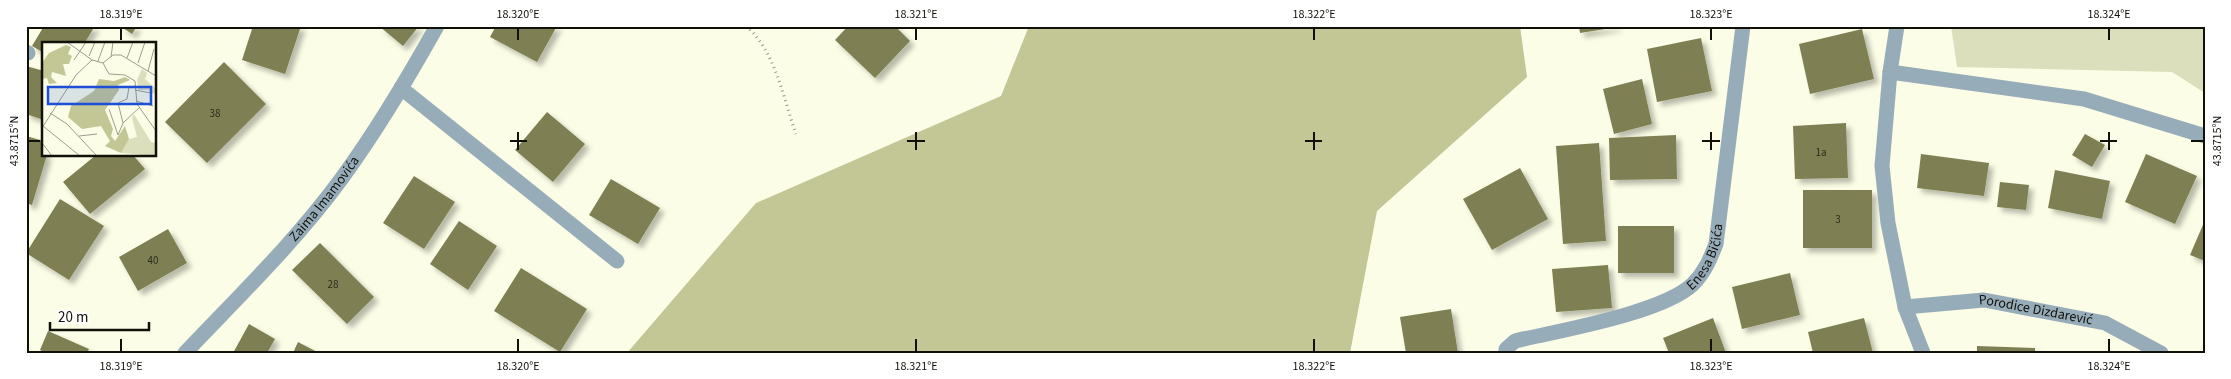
<svg xmlns="http://www.w3.org/2000/svg" width="2231" height="379" font-family="'Source Sans 3',sans-serif">
	<style>
		.green { fill: #dcdfbc }
		.forest { fill: #c3c695 }
		.building { fill: #7e8052; filter: url(#shadow) }
		.lines { fill: none; stroke-linecap: round; stroke-linejoin: round }
		.path { stroke: #959686; stroke-width: 3; stroke-dasharray: 1 4; stroke-linecap: butt }
		.minor { stroke: #97acb9; stroke-width: 15 }
		.tertiary { stroke: #97acb9; stroke-width: 15 }
		.ticks { fill: none; stroke: #11110a; stroke-width: 2 }
		.labels { text-anchor: middle; dominant-baseline: central; stroke-width: 4; stroke-linejoin: round; paint-order: stroke }
		.number-label { font-size: 11px; fill: #2c2d1c }
		.street-label { font-size: 14px; fill: #11110a; stroke: #fff }
		.inset-road { fill: none; stroke: #9d9f8e; stroke-width: 1 }
		.view { fill: #1d4ed8; fill-opacity: 0.15; stroke: #1d4ed8; stroke-width: 2.5 }
		.inset-edge { fill: none; stroke: #11110a; stroke-width: 2.5 }
		.neatline { fill: none; stroke: #11110a; stroke-width: 2 }
		.ticks-label { font-size: 12px; text-anchor: middle; fill: #11110a }
	</style>
	<defs>
		<filter id="shadow"><feDropShadow dx="4.5" dy="4.5" stdDeviation="2.5" flood-color="#0004"/></filter>
	</defs>
	<rect width="100%" height="100%" fill="#fbfde6"/>
	<path class="green" d="M1951,26H2205V93L2172,72L1957,67Z"/>
	<path class="forest" d="M1029,26H1520L1527,77L1377,211L1350,353H627L756,203L1001,96Z"/>
	<g class="building">
		<path d="M44,26H95L84,44H44V53L32,46Z"/>
		<path d="M120,26H137L132,34Z"/>
		<path d="M253,26H301L285,74L242,60Z"/>
		<path d="M379,26H419L403,46Z"/>
		<path d="M496,26H557L537,62L490,37Z"/>
		<path d="M848,26H895L910,41L875,78L835,40Z"/>
		<path d="M1579,26H1618V27L1580,33Z"/>
		<path d="M1862,29L1874,79L1810,94L1799,44Z"/>
		<path d="M1701,38L1712,91L1657,102L1647,49Z"/>
		<path d="M224,62L266,104L207,163L165,122Z"/>
		<path d="M26,66L44,71V120L26,114Z"/>
		<path d="M1642,79L1652,124L1614,134L1603,89Z"/>
		<path d="M547,112L585,144L553,182L515,150Z"/>
		<path d="M1846,123L1848,178L1795,179L1793,126Z"/>
		<path d="M2085,134L2105,145L2092,167L2072,155Z"/>
		<path d="M1676,135L1677,179L1610,180L1609,138Z"/>
		<path d="M26,136L44,141V155H47L32,205L26,203Z"/>
		<path d="M1599,143L1606,241L1563,244L1556,146Z"/>
		<path d="M1921,154L1989,163L1984,196L1917,188Z"/>
		<path d="M2146,154L2197,176L2175,224L2125,202Z"/>
		<path d="M96,155H133L145,169L90,214L63,182Z"/>
		<path d="M1520,168L1548,219L1492,250L1463,199Z"/>
		<path d="M2055,170L2110,181L2102,219L2048,208Z"/>
		<path d="M414,176L455,202L424,249L383,223Z"/>
		<path d="M611,179L660,208L638,244L589,215Z"/>
		<path d="M2000,182L2029,185L2026,210L1997,207Z"/>
		<rect x="1803" y="190" width="69" height="58"/>
		<path d="M60,199L104,226L69,280L26,253Z"/>
		<path d="M2205,220V261L2190,255Z"/>
		<path d="M459,221L497,246L468,290L430,264Z"/>
		<rect x="1618" y="226" width="56" height="47"/>
		<path d="M168,229L187,263L138,291L119,257Z"/>
		<path d="M320,243L374,297L347,324L292,270Z"/>
		<path d="M1608,265L1612,308L1556,312L1552,269Z"/>
		<path d="M521,268L587,309L560,352L494,311Z"/>
		<path d="M1790,273L1800,315L1742,329L1732,287Z"/>
		<path d="M1451,309L1458,353H1406L1400,317Z"/>
		<path d="M1713,318L1726,353H1669L1663,338Z"/>
		<path d="M1864,318L1873,353H1813L1808,332Z"/>
		<path d="M249,324L275,339L267,353H233Z"/>
		<path d="M48,331L89,349L87,353H46L40,350Z"/>
		<path d="M298,342L319,353H293Z"/>
		<path d="M1977,346L2035,348V353H1977Z"/>
	</g>
	<g class="lines">
		<path class="path" d="M746,26C776,52 783,98 796,134"/>
		<g class="minor">
			<path d="M1897,26L1890,72L1882,166L1888,223L1905,307L1923,353"/>
			<path d="M26,52L28,53"/>
			<path d="M1890,72L2084,99L2205,136"/>
			<path d="M401,88L617,261"/>
			<path id="s1" d="M1905,307L1984,300L2105,323L2161,353"/>
			<path id="s2" d="M1506,353V349L1515,341C1558,331 1663,313 1693,284C1705,272 1710,259 1716,244L1743,26"/>
		</g>
		<path class="tertiary" id="s3" d="M185,353C239,296 296,241 342,178C377,130 408,78 437,26"/>
	</g>
	<path class="ticks" d="M121,28V40M518,28V40M916,28V40M1314,28V40M1711,28V40M2109,28V40M518,132V150M916,132V150M1314,132V150M1711,132V150M2109,132V150M28,141H40M510,141H527M907,141H925M1305,141H1322M1702,141H1720M2100,141H2117M2191,141H2204M121,339V352M518,339V352M916,339V352M1314,339V352M1711,339V352M2109,339V352"/>
	<g class="labels">
		<g class="number-label">
			<text x="215" y="113">38</text>
			<text x="1821" y="152">1a</text>
			<text x="1838" y="219">3</text>
			<text x="153" y="260">40</text>
			<text x="333" y="284">28</text>
		</g>
		<g class="street-label">
			<text stroke="none"><textPath href="#s3" startOffset="208">Zaima Imamovića</textPath></text>
			<text stroke="none"><textPath href="#s2" startOffset="235">Enesa Bičića</textPath></text>
			<text stroke="none"><textPath href="#s1" startOffset="132">Porodice Dizdarević</textPath></text>
		</g>
	</g>
	<g transform="translate(42 42)">
		<rect width="114" height="114" fill="#fbfde6"/>
		<path d="M100,27L105,31L103,37L114,47V53L106,48H96L95,38ZM92,72L109,100L114,101V114L79,111L87,97L95,95L90,76Z" fill="#dcdfbc"/>
		<path d="M24,3L29,5L26,12L30,14L27,22H21L24,34L10,30L9,35L15,41L7,42L5,36L0,37V21L7,11ZM83,35L88,38L76,43L77,48L63,68L71,87L69,94L73,99L83,84L87,97L79,111L63,104L68,99L59,84L40,87L26,75L29,64L52,49L57,37L72,39Z" fill="#c3c695"/>
		<path class="inset-road" d="M25,0L50,18L61,21M47,14L53,0M69,15L71,0M85,16L91,0M32,18L44,0M56,19L63,0M61,21L67,32L83,33L93,39L95,62L114,89M61,21L71,13H79L114,34M96,21L103,0M106,29L112,7M93,48L109,51M94,59L111,64M67,67L76,93L81,81L76,61L85,57L87,45L94,44M8,71L25,82L55,114M81,81L98,65M1,84L38,114M0,86L34,33L50,18M37,94L55,92M0,101L10,114"/>
		<path class="view" d="M6,45H109V62H6Z"/>
		<rect width="114" height="114" class="inset-edge"/>
	</g>
	<rect width="2231" height="379" fill="none" stroke="#ffffff" stroke-width="55"/>
	<path d="M50 322v8h99v-8" fill="none" stroke="#11110a" stroke-width="2.5"/>
	<text x="58" y="322" font-size="15" fill="#11110a" stroke="#ffffff" stroke-width="4" paint-order="stroke">20 m</text>
	<rect x="28" y="28" width="2176" height="324" class="neatline"/>
	<g class="ticks-label">
		<text x="121" y="18">18.319°E</text>
		<text x="518" y="18">18.320°E</text>
		<text x="916" y="18">18.321°E</text>
		<text x="1314" y="18">18.322°E</text>
		<text x="1711" y="18">18.323°E</text>
		<text x="2109" y="18">18.324°E</text>
		<text transform="translate(14 141) rotate(-90)" y="4">43.8715°N</text>
		<text transform="translate(2217 141) rotate(-90)" y="4">43.8715°N</text>
		<text x="121" y="370">18.319°E</text>
		<text x="518" y="370">18.320°E</text>
		<text x="916" y="370">18.321°E</text>
		<text x="1314" y="370">18.322°E</text>
		<text x="1711" y="370">18.323°E</text>
		<text x="2109" y="370">18.324°E</text>
	</g>
</svg>
